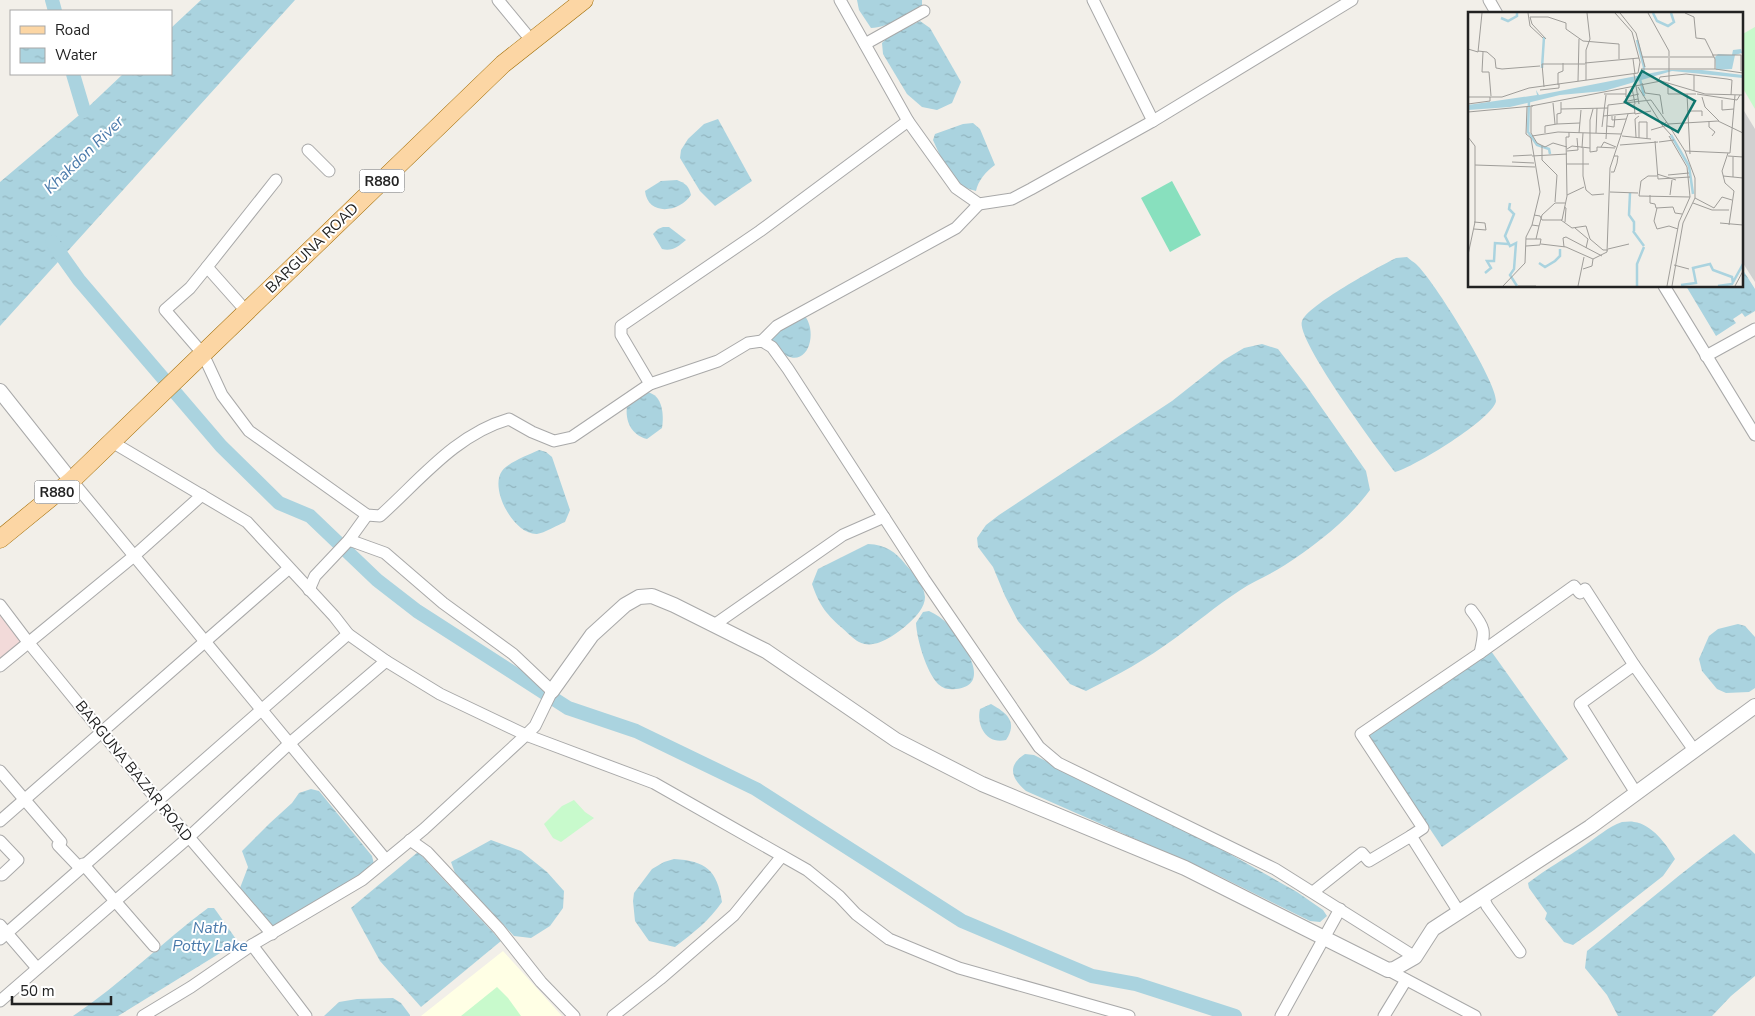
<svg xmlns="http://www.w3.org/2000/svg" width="1755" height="1016" font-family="'Nunito Sans',sans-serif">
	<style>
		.commercial { fill: #f2dad9 }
		.education { fill: #ffffe5 }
		.religious { fill: #d0d0d0 }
		.park { fill: #c8facc }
		.pitch { fill: #88e0be }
		.water { fill: url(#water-ripples) }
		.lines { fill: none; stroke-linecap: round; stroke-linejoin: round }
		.canal { stroke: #aad3df; stroke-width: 14 }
		.minor-casing { stroke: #a9a9a9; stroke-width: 13 }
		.tertiary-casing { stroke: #a9a9a9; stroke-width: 16 }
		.primary-casing { stroke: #a06b00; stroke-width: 19 }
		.minor { stroke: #fff; stroke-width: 11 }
		.tertiary { stroke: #fff; stroke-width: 14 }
		.primary { stroke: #fcd6a4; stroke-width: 18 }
		.labels { text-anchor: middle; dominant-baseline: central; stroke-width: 4; stroke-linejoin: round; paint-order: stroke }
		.shield { fill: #fff; stroke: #646464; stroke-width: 1 }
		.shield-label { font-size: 14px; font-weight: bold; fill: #222 }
		.street-label { font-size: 15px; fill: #222; stroke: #fff }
		.water-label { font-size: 16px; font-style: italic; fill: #4a7aab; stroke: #fff }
		.inset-river { fill: none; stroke: #aad3df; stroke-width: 2.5 }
		.inset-road { fill: none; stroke: #9f9d99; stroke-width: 1 }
		.view { fill: #0f766e; fill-opacity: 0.15; stroke: #0f766e; stroke-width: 2.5 }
		.inset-edge { fill: none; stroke: #222; stroke-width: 2.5 }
	</style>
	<defs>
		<pattern id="water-ripples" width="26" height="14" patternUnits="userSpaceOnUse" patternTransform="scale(1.25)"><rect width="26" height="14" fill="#aad3df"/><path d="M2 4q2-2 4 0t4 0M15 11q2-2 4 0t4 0" fill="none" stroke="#92b5bf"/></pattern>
	</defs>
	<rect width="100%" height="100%" fill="#f2efe9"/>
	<path class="commercial" d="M0,607L26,642L0,665Z"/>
	<path class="education" d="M503,951L562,1016H421Z"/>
	<path class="religious" d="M1741,106L1755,129V282L1741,260Z"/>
	<g class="park">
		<path d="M1755,27V109L1741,85V35Z"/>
		<path d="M574,800L585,812L594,818L561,842L553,838L544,824L562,806Z"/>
		<path d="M497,987L508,998L521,1016H461Z"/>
	</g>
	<path class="pitch" d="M1172,181L1201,235L1170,252L1141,198Z"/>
	<g class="water">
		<path d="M201,0H295L0,326V182L84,111L123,74H171V28Z"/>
		<path d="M857,0H922V5C909,16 888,27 871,28L859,10Z"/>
		<path d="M920,21L930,28L961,82L952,103L937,110L922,107L907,94L883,54L882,43L889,36Z"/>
		<path d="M718,119L752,181L715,206L700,191L680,158L681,150L688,139L704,124Z"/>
		<path d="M973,123L980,129L995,165C986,171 978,181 976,191C969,189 962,187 957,183C947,173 939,153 933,140L935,134L963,124Z"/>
		<path d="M677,180C685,183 689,186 691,195C680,212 648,217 645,191L661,181Z"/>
		<path d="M663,227H669L686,240C679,246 672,252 662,249L653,234L658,229Z"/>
		<path d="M1407,257C1410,260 1414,262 1416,264C1433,279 1497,382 1496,401C1494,418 1413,468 1395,472C1380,453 1295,339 1302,321C1308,305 1378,267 1396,258Z"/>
		<path d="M1741,267L1755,289V311L1745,317L1742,313L1733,319L1736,323L1716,336L1686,286H1741Z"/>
		<path d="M804,315C818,331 809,366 787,356C782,353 777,347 772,343L771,331Z"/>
		<path d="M1262,344L1278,349L1305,384L1366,471L1370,490C1347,521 1317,544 1285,565C1270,575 1253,581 1239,591C1216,606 1196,623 1174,639C1147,659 1116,676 1086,691L1070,684L1018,621L1005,596L993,567L978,547L977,538L986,525L999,515L1172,401L1224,360L1244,348Z"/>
		<path d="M647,392C663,395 664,415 662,428L647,439C631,435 625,421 627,406Z"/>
		<path d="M539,450L546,452L552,457L570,510L565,522C558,525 544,533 537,534C514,535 489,489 502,471C509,462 528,455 539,450Z"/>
		<path d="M868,544C886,545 895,551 906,565C914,573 924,585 925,597C925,607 916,617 909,623C898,633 875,651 859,642C853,639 847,632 841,627C825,613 819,604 812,584L818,569Z"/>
		<path d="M929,611C944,618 953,628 962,642C972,659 986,686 956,689C949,690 944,689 938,684C926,671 917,640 916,623L923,612Z"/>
		<path d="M1738,624L1745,626L1755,637V688L1749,692L1726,693L1717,689L1702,671L1699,659L1709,636L1718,629Z"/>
		<path d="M1491,651L1568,759L1442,847L1368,736Z"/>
		<path d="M991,704C1007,713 1018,722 1006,740C987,745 976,726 980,709Z"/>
		<path d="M1025,754L1034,755L1090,783L1175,823L1297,892L1323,910L1327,916L1320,922L1310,921L1217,875L1026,791C1012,779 1006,766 1025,754Z"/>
		<path d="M311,789L319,791L372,856L374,864L366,872L277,927L271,926L266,922L240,888L248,867L242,851L270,823L292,803L299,793Z"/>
		<path d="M1622,822C1626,822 1630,821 1634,822C1652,824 1667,845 1675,859L1663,876L1594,930L1573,945L1564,942L1545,919L1547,913L1529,888L1528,883C1546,869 1566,858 1585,845C1597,837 1608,827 1622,822Z"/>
		<path d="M1734,834L1755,854V976L1731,996L1712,1016H1618L1607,995L1585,968L1587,951C1636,912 1683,870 1734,834Z"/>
		<path d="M491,840L521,851L547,872L564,891L563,908L550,926L531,938L514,936L455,873L451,862Z"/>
		<path d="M418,852L501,941L421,1007L380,961L351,908Z"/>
		<path d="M674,859C706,861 717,870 722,902C709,921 693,933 675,947L649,941L635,921L633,901L634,893L652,869L664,862Z"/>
		<path d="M208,908H214L217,912L238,942L118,1016H73C121,984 162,942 208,908Z"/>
		<path d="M393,998L401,1003L410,1015V1016H324L339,1002L357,999Z"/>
	</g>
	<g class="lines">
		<g class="canal">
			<path d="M52,0L55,11"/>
			<path d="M73,74L84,111"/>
			<path d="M52,242L79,280L221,446L279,503L310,516L377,580L417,611L568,708L636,731L756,789L962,921L1092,976L1136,984L1235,1016"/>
		</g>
		<g class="minor-casing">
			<g id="minor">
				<path d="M498,0L531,40"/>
				<path d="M840,0L908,121L956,188L979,204L1012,199L1031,189L1153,121L1352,0"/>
				<path d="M1093,0L1153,121"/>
				<path d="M1489,0L1497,14"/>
				<path d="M865,44L924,11"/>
				<path d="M308,150L329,171"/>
				<path d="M207,267L190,288L165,310L203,354L222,395L249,431L367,515L380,516C420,480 456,434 509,419L532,432L554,441L572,437L650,384L718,361L748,343L762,341L772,347L788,369L924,579L1039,747L1058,763L1275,869L1415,957"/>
				<path d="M1664,286L1755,435"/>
				<path d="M247,312L207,267L276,180"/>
				<path d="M762,341L777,326L956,228L979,204"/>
				<path d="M1706,356L1755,329"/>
				<path d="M650,384L621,335V326L760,231L908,121"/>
				<path d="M112,442L247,522L334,616L348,634L386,661L440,694L526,735L654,783L807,870L839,896L856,914L889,939L959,968L1129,1016"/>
				<path d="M68,476L386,860"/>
				<path d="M309,590L315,576L349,540L367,515"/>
				<path d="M0,605L28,642L157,800L272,934"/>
				<path d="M714,625L843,535L884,517"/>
				<path d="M1480,653L1574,586L1580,593L1585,589L1634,665"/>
				<path d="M0,666L134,556L202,495"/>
				<path d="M0,771L61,842L58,845L80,868"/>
				<path d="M1636,793L1580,704L1634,665L1694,750"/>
				<path d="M0,821L288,569"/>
				<path d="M1411,836L1423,828L1361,734L1480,653C1485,631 1486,629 1471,610"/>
				<path d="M410,840L427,852L499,929L541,982L574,1016"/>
				<path d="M0,841L18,860L2,875"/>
				<path d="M83,864L154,946"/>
				<path d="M1313,892L1362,853L1369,861L1411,836L1459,912"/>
				<path d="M1483,897L1487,906L1520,952"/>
				<path d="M0,925L37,968"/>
				<path d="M0,939L348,634"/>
				<path d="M252,945L306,1016"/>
				<path d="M1388,970L1475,1016"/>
				<path d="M0,1001L189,837L290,743L386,661"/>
				<path d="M143,1016L191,987L252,945L362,880L424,829L526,735L535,726L552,691L513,654L443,603L385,553L349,540"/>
				<path d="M613,1016L660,979L734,915L782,856"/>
				<path d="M1281,1016L1340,909"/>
				<path d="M1384,1016L1406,980"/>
			</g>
		</g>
		<g class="tertiary-casing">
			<g id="tertiary">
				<path d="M0,391L65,473"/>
				<path d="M552,691L592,635L625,605L639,597L652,596L674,605L766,651L896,740L982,784L1185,868L1388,970L1394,969L1415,957L1433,929L1590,827L1755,706"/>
			</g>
		</g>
		<g class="primary-casing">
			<path id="primary" d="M0,539L71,481L503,64L584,0"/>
		</g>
		<use href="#minor" class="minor"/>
		<use href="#tertiary" class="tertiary"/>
		<use href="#primary" class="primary"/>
	</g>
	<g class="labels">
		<g class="shield">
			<rect x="359.5" y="169.5" width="45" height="23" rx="4"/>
			<rect x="34.5" y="480.5" width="45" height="23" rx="4"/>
		</g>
		<g class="shield-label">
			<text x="382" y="181">R880</text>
			<text x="57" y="492">R880</text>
		</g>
		<g class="street-label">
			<text transform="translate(312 248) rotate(-44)">BARGUNA ROAD</text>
			<text transform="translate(134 771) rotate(51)">BARGUNA BAZAR ROAD</text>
		</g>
		<g class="water-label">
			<text transform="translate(84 155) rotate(-44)">Khakdon River</text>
			<text x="210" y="928">Nath<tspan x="210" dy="18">Potty Lake</tspan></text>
		</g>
	</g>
	<g transform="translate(1468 12)">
		<rect width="275" height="275" fill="#f2efe9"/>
		<path d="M265,38L273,37L274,41L267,43L264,57L248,58L247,45L250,42L264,43ZM199,58H234L275,63V66L204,59L136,79L92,83L42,95L0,98V93L69,83L68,78L71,83Z" fill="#aad3df"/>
		<path class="inset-river" d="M185,1L189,9L200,14L206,10L203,1M33,6L40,9L49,4V1M169,28L176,55L175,64M74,56L76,25M172,67L176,84M61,88L60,120L69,133L81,137L82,142M203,123L221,154L225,182M162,181L161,203L166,210V219M42,191L41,197L46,202L37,224L42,234L48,231L46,257L42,263L49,274M165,219L176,234M71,251L77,255L87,249L92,244V237M17,261L23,256L19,249H26L27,231L40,232M213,273L228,271L225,256L242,252L245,258L264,265L265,271M169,274V252L176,235M250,274L264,272L275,252"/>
		<path class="inset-road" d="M60,1L62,14L75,26M152,1L168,21L177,55M180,1L201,39V69M217,1L226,5L228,26L237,27L247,47V57M78,27L64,12L62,5H80L98,11V17L115,29L151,32V47M0,37L10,40L14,1M10,39L19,40L27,47L28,56L34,57L72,54M15,40L14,60H21L23,84M244,43H273V59M174,45H200M202,45H246M165,47L167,62M117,51L171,46M173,57H247L275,61M166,62L171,92M118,68V38L122,27L119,1M110,69L111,27M190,70L192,65L218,62L259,67L264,68L263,83M174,71L177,81L192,83L195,102M200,71V82H228M90,73V61L95,59V51M76,75L74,52H117M170,75L194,113M164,76L167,92M158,77V85L171,82M72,78L91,76V72M226,79V63M136,82H158M219,82L222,142M229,82L269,88L272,83M0,85H34L61,76L170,61L172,50L164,20L147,1M234,85L237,95L251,109M254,88V98L266,97M93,90V97L140,96M155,90L170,87M85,91L87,112M0,92L22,89V85M166,92L167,102L183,99M63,94L193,69L237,82L275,83M63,95V121L69,131L77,135L85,131L99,135M125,97L122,108V140L129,139V135L147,136M220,99H234V104M0,100L65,94M135,104L167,101M144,104V108L158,107M241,109V115L247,120L244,124M199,110L194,113L203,123M89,112L112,111M200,112L217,139L227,166V186L215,211L204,274M139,114L146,115L147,104M134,115L138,83M183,118L200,113M77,121V114L89,112V102L93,101V97M111,121L113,98M128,121L129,96M64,124L90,120L153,122M154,124L183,127M0,125L7,134V153L67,155M168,125L167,107L171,104M171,126V110H179V126M138,127L140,93L183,88L200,112L250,109L275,121M187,129L190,167L222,165M191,130L206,128M152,133L190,130M74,134V148L89,163L87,190M133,135L136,130L148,135M114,136L115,121M115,136V164L118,178L124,183L136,182M99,137L104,134L122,136M99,139L110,138L109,126M217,139L262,141L267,83M260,141L254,159L257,171L266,179L261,213M45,144L64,143M64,144L99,142M260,144L275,145M44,150L66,151M99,152H121M143,160H146L149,151L150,144H146M189,162L208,168M200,163L221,161M189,164H180L173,169L171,184L222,185M255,164L275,166M265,165V145M142,180L170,181M99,183L116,175M182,183V191L187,192L188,196L205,195L207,201L214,202M202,183L204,168M227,186L246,196L254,185L264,188M225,191L244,198H261M96,195L98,196L97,210M189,196L186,209L189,217L201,214L210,217M66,203L72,204L74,208H94L99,184L98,125H101V120M93,208L104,216L118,214L122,227L135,238H140M252,211L275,213M64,213L71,214L68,227M71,214L74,203L87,191H97M107,216L120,227L118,236M6,217L18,218L17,211L6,210M58,227H73L72,233L58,234M73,232L98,235L125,247L139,240L142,156L160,102M96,235L95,226L98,225L134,244M140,237L161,232M0,243L7,210V153M206,253L221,257M115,257L124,254L125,247M35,274L57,251L58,225L64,213L72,180L63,126L58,122L59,95M50,274H68M110,274L116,245M199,274L211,210L222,185L219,155L201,124M267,274L275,259"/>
		<path class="view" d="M174,59L227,89L210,120L157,90Z"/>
		<rect width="275" height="275" class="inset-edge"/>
	</g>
	<rect x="10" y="10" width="162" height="65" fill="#ffffff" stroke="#a7a7a7"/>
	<rect x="20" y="26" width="25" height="8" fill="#fcd6a4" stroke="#a7a7a7"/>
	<text x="55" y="35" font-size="15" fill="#222222">Road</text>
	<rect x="20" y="48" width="25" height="15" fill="url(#water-ripples)" stroke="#a7a7a7"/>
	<text x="55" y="60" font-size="15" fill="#222222">Water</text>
	<path d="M12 996v8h99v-8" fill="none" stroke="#222222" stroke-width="2.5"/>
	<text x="20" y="996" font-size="15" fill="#222222" stroke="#ffffff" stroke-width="4" paint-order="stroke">50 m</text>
</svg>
